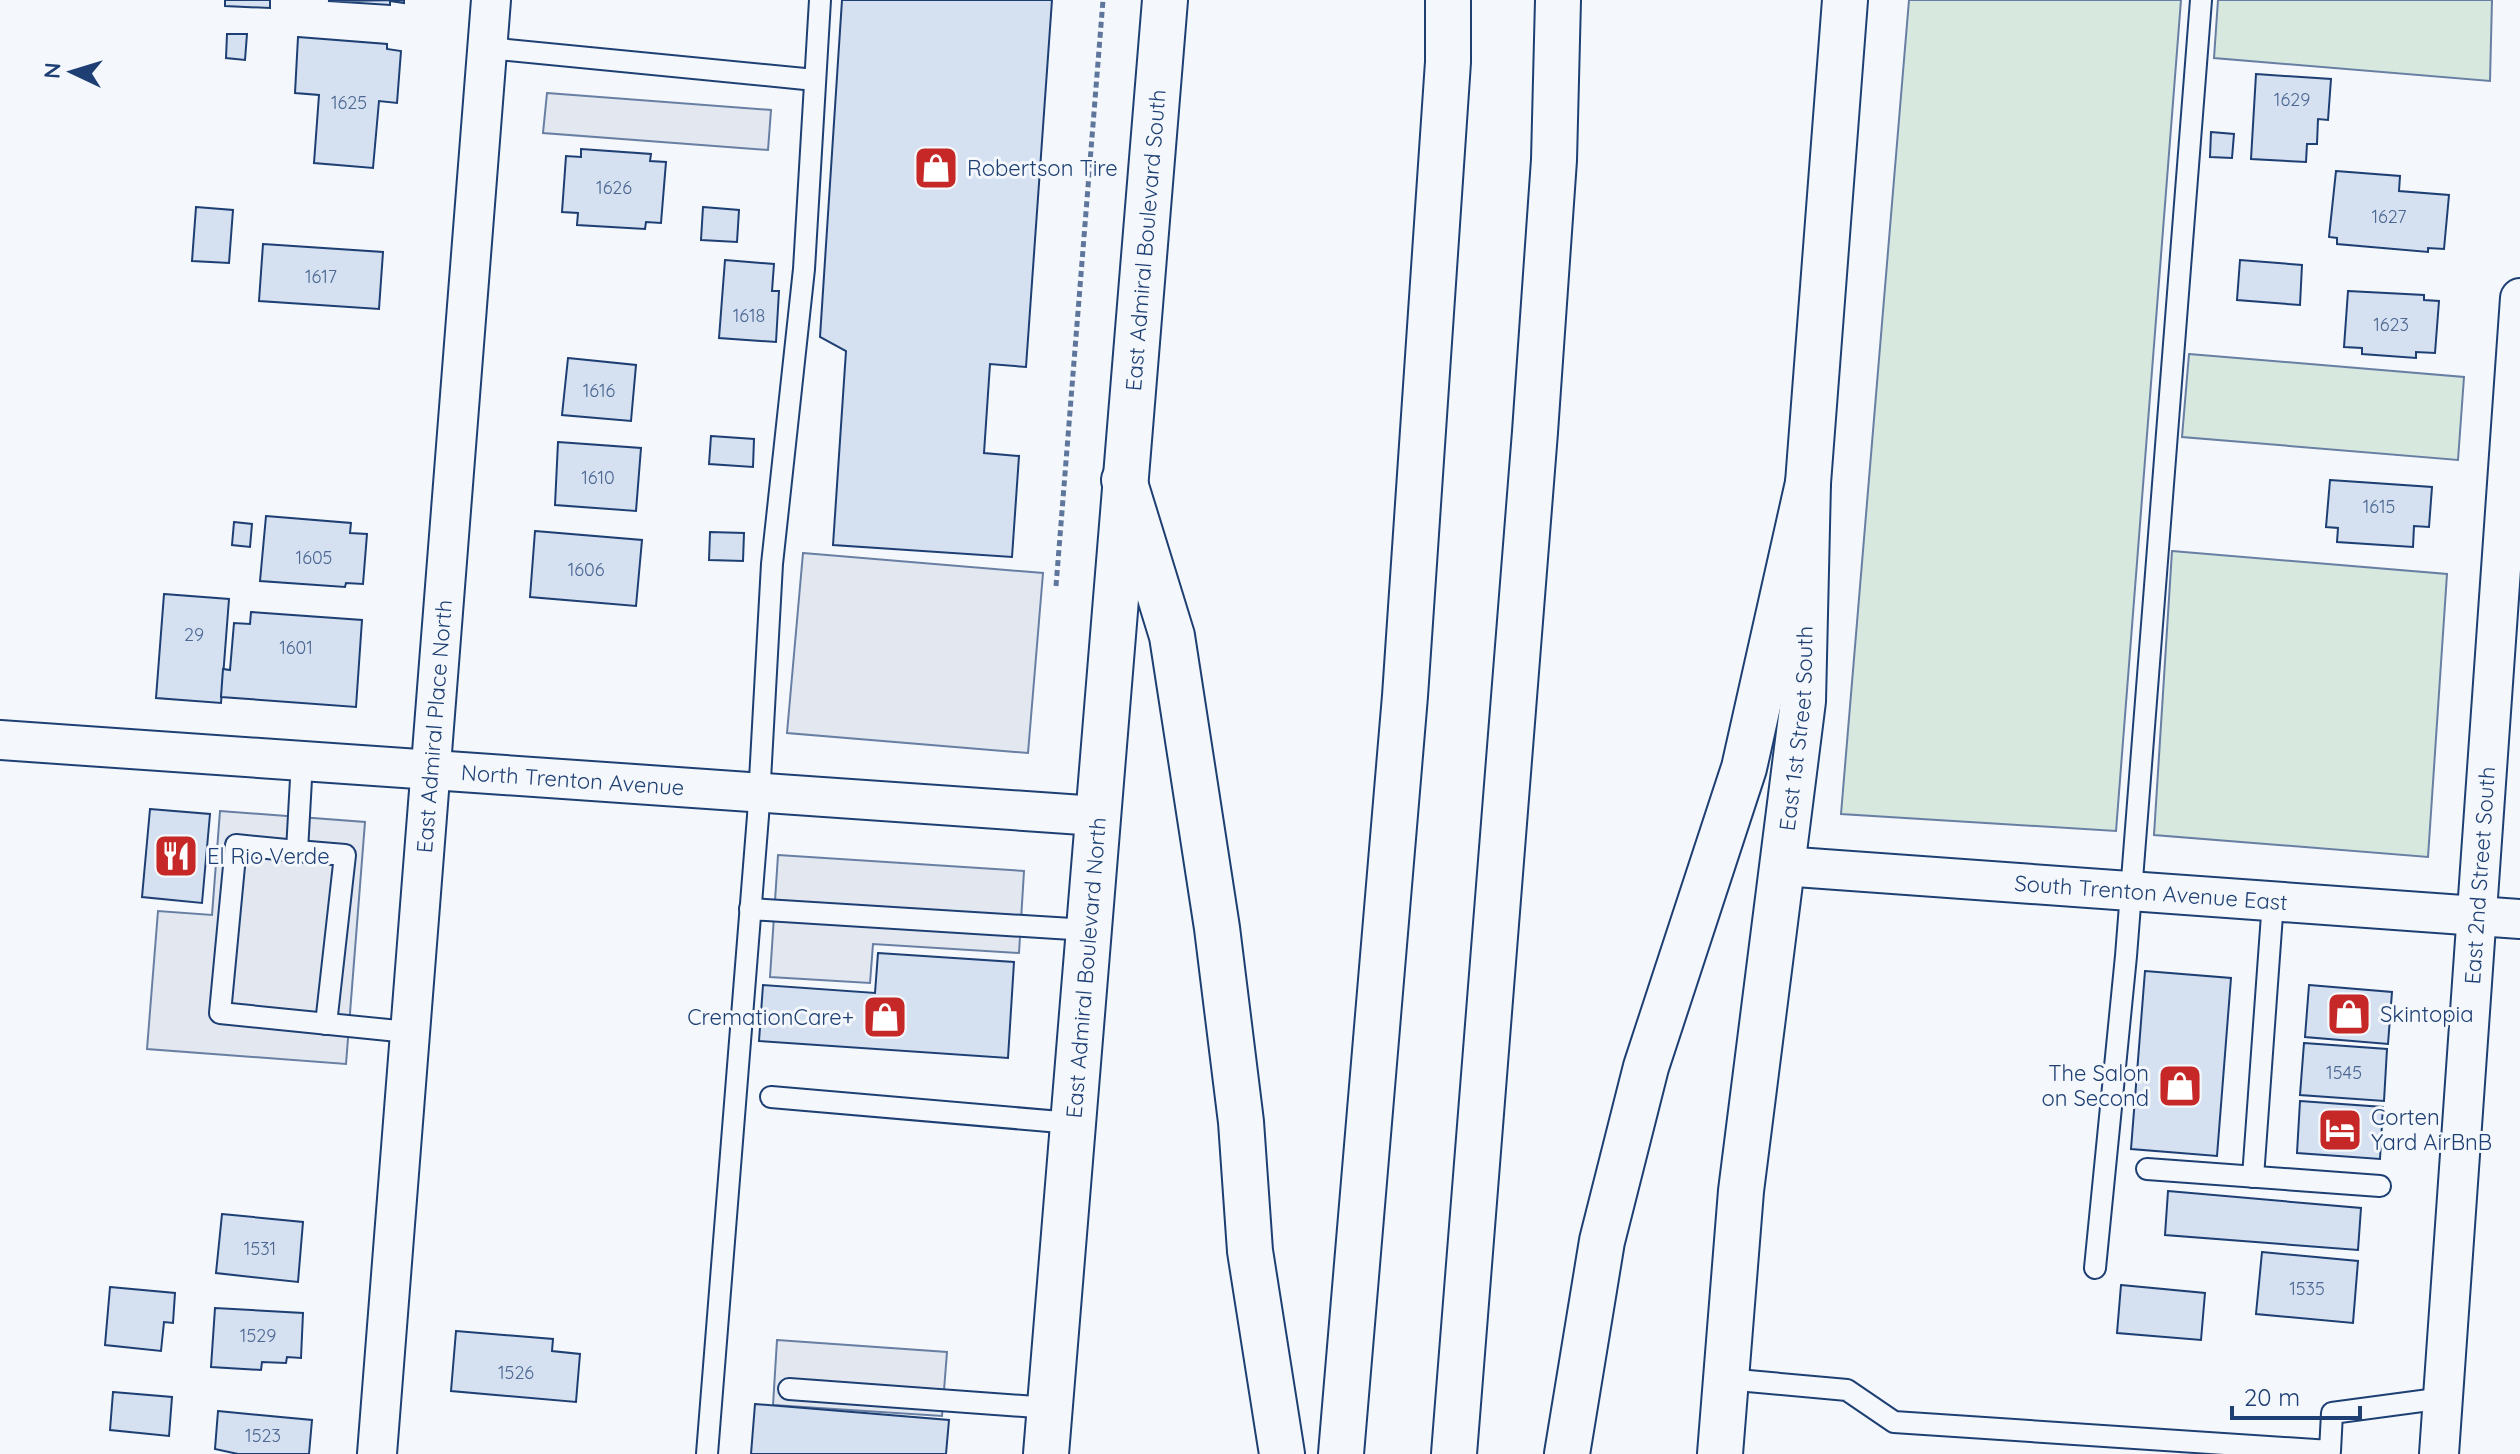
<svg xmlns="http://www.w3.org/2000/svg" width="2520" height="1454" font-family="Quicksand,sans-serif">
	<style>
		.green { fill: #d7e8df; stroke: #687fa3; stroke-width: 2 }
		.parking { fill: #e3e8f0; stroke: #687fa3; stroke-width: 2 }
		.building { fill: #d5e0f0; stroke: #1d3f73; stroke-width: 2 }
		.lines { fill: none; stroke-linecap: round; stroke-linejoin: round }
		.service-casing { stroke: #1d3f73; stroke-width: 24 }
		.minor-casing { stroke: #1d3f73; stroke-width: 42 }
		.secondary-casing { stroke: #1d3f73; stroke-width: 48 }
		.motorway-casing { stroke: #1d3f73; stroke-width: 48 }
		.path { stroke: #5e769c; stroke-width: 5; stroke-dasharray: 6 4; stroke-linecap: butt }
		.service { stroke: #f4f7fb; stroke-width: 20 }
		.minor { stroke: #f4f7fb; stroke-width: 38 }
		.secondary { stroke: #f4f7fb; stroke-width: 44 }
		.motorway { stroke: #f4f7fb; stroke-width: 44 }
		.labels { text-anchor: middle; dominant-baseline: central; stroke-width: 6; stroke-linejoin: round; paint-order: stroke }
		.number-label { font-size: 18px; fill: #4b6792 }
		.poi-label { font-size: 22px; fill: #1d3f73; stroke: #f4f7fb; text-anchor: start }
		.street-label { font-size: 22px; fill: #1d3f73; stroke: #f4f7fb }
	</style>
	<rect width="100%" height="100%" fill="#f4f7fb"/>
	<g class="green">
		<path d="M1909,0H2181L2116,831L1841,814Z"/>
		<path d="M2218,0H2492L2490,81L2214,58Z"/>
		<path d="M2189,354L2464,377L2458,460L2182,437Z"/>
		<path d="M2172,551L2447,574L2428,857L2154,835Z"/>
	</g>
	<g class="parking">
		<path d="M547,93L771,110L768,150L543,133Z"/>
		<path d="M803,553L1043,573L1028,753L787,733Z"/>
		<path d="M220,811L365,822L346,1064L147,1049L158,911L212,915Z"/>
		<path d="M778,855L1024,871L1019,953L873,944L870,983L770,977Z"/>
		<path d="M777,1340L947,1352L942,1416L773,1405Z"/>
	</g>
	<g class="building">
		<path d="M225,0H270V8L225,6Z"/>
		<path d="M404,0V3L390,1V5L328,1Z"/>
		<path d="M842,0H1052L1026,367L990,364L984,453L1019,456L1012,557L833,545L846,351L820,337Z"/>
		<path d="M227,34H247L245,60L226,58Z"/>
		<path d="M298,37L387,44V49L401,51L397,103L379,101L373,168L314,163L319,95L295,93Z"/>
		<path d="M2256,74L2331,79L2328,120L2318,119L2317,144H2307L2306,162L2251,159Z"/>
		<path d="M2211,132L2234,134L2232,158L2210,157Z"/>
		<path d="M581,149L651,154L650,161L666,162L661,223L646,222L645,229L577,225L578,213L562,212L566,156L581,157Z"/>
		<path d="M2336,171L2400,176L2399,191L2449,195L2444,249L2428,248V252L2337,244V238L2329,237Z"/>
		<path d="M196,207L233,210L229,263L192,261Z"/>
		<path d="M703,207L739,210L737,242L701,240Z"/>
		<path d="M263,244L383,252L379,309L259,301Z"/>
		<path d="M725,260L774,264L772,291H779L776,342L719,338Z"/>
		<path d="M2240,260L2302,265L2300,305L2237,300Z"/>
		<path d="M2348,291L2424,295V300L2439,301L2435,353L2416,352V358L2362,354V348L2344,347Z"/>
		<path d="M568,358L636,365L631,421L562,415Z"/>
		<path d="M711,436L754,439L753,467L709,464Z"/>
		<path d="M558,442L641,448L636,511L555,505Z"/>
		<path d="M2330,480L2432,487L2429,527L2414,526L2413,547L2337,542L2338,528L2326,527Z"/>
		<path d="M266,516L351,523L350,533L367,534L363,584L346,583L345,587L260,581Z"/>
		<path d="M234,522L252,524L250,547L232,545Z"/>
		<path d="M535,531L642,540L636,606L530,597Z"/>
		<path d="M710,532L744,533L743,561L709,560Z"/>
		<path d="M164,594L229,599L221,703L156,698Z"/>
		<path d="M251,612L362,620L356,707L221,697L223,669L230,670L234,623L250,624Z"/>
		<path d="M150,809L210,814L202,903L142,897Z"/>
		<path d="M878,953L1014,962L1008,1058L759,1041L763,985L875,993Z"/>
		<path d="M2145,971L2231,978L2217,1156L2131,1149Z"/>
		<path d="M2309,985L2392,992L2388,1044L2305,1037Z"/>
		<path d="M2304,1043L2387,1049L2384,1101L2300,1095Z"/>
		<path d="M2300,1101L2383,1107L2380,1159L2297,1153Z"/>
		<path d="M2168,1191L2361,1208L2358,1250L2165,1235Z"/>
		<path d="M222,1214L303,1222L298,1282L216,1273Z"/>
		<path d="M2262,1252L2358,1261L2353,1323L2256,1314Z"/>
		<path d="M2121,1285L2205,1293L2201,1340L2117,1333Z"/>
		<path d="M110,1287L175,1293L173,1323L164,1322L161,1351L105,1345Z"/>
		<path d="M215,1308L303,1313L301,1358L287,1357L286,1363L262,1362L261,1370L211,1367Z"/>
		<path d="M456,1331L553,1339L552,1351L580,1354L576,1402L451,1391Z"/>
		<path d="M113,1392L172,1397L169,1436L110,1430Z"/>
		<path d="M755,1404L949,1420L946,1454H751Z"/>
		<path d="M218,1411L312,1420L309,1454H238L215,1449Z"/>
	</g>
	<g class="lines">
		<g class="service-casing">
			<g id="service">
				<path d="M488,48L815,80"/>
				<path d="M302,761L297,851L236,845L220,1013L408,1032"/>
				<path d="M297,851L345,855L326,1024"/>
				<path d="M750,909L1088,930"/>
				<path d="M771,1097L1072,1123"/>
				<path d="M2147,1169L2380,1186"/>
				<path d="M2253,1177L2273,901"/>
				<path d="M2095,1268L2126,956L2201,0"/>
				<path d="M1726,1379L1847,1390L1894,1422L2330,1451L2332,1413L2444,1398"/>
				<path d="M789,1389L1050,1408"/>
				<path d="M707,1454L758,816L772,564L804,269L820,0"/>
			</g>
		</g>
		<g class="minor-casing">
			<g id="minor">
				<path id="s1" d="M0,740L1097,816"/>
				<path id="s2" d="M1782,866L2520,919"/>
				<path id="s3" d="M377,1454L491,0"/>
				<path id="s4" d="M2439,1454L2520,298"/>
			</g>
		</g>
		<g class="secondary-casing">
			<g id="secondary">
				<path id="s5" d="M1046,1454L1165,0"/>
				<path id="s6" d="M1720,1454L1741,1191L1803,701L1808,483L1845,0"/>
			</g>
		</g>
		<g class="motorway-casing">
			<g id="motorway">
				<path d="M1124,480L1172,636L1217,928L1241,1122L1250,1251L1282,1454"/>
				<path d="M1341,1454L1405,696L1448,62V0"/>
				<path d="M1454,1454L1535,432L1554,160L1558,0"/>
				<path d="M1567,1454L1602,1241L1646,1067L1744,768L1808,483"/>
			</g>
		</g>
		<path class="path" d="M1056,586L1103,0"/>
		<use href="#service" class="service"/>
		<use href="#minor" class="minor"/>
		<use href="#secondary" class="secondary"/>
		<use href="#motorway" class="motorway"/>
	</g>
	<defs>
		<g id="shop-square" transform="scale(2.3)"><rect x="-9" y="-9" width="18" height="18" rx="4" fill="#c62828" stroke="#f4f7fb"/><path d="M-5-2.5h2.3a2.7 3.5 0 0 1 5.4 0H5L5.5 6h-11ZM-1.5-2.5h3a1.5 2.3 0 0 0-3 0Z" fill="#fff"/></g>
		<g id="restaurant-square" transform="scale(2.3)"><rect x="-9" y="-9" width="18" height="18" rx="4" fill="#c62828" stroke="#f4f7fb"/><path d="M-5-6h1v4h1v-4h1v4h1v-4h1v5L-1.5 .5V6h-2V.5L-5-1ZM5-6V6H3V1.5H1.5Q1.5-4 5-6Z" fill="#fff"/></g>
		<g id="hotel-square" transform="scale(2.3)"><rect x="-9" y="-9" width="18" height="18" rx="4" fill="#c62828" stroke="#f4f7fb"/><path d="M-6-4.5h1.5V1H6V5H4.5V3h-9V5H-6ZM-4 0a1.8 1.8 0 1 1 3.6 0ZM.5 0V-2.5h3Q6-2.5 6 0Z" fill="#fff"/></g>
	</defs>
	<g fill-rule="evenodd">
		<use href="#shop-square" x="936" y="168"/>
		<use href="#restaurant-square" x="176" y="856"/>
		<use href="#shop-square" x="2349" y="1014"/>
		<use href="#shop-square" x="885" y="1017"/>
		<use href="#shop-square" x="2180" y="1086"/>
		<use href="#hotel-square" x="2340" y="1130"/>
	</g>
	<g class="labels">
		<g class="number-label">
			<text x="2292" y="99">1629</text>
			<text x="349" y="102">1625</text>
			<text x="614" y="187">1626</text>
			<text x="2389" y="216">1627</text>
			<text x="321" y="276">1617</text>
			<text x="749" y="315">1618</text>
			<text x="2391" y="324">1623</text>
			<text x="599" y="390">1616</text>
			<text x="598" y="477">1610</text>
			<text x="2379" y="506">1615</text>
			<text x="314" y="557">1605</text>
			<text x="586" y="569">1606</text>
			<text x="194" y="634">29</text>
			<text x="296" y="647">1601</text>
			<text x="2344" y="1072">1545</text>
			<text x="260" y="1248">1531</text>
			<text x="2307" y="1288">1535</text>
			<text x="258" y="1335">1529</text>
			<text x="516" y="1372">1526</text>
			<text x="263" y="1435">1523</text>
		</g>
		<g class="poi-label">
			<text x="967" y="168">Robertson Tire</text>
			<text x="207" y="856">El Rio Verde</text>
			<text x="2380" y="1014">Skintopia</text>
			<text x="854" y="1017" text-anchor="end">CremationCare+</text>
			<text x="2149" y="1073" text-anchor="end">The Salon<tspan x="2149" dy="25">on Second</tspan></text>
			<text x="2371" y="1117">Corten<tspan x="2371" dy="25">Yard AirBnB</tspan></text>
		</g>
		<g class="street-label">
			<text stroke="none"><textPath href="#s5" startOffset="1218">East Admiral Boulevard South</textPath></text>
			<text stroke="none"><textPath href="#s3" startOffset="730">East Admiral Place North</textPath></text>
			<text stroke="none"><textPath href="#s6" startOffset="730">East 1st Street South</textPath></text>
			<text stroke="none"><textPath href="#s1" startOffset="574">North Trenton Avenue</textPath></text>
			<text stroke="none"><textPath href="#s4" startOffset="580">East 2nd Street South</textPath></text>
			<text stroke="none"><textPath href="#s2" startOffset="370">South Trenton Avenue East</textPath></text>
			<text stroke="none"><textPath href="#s5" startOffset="488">East Admiral Boulevard North</textPath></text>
		</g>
	</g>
	<g transform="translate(72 72) rotate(274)" stroke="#f4f7fb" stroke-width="6" paint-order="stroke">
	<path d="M0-6L14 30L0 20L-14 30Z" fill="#1d3f73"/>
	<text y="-12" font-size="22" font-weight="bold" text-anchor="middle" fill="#1d3f73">N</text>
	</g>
	<path d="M2232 1406v12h128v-12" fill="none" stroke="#1d3f73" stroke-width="4"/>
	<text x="2244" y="1406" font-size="24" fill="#1d3f73" stroke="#f4f7fb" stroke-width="6" paint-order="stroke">20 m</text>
</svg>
